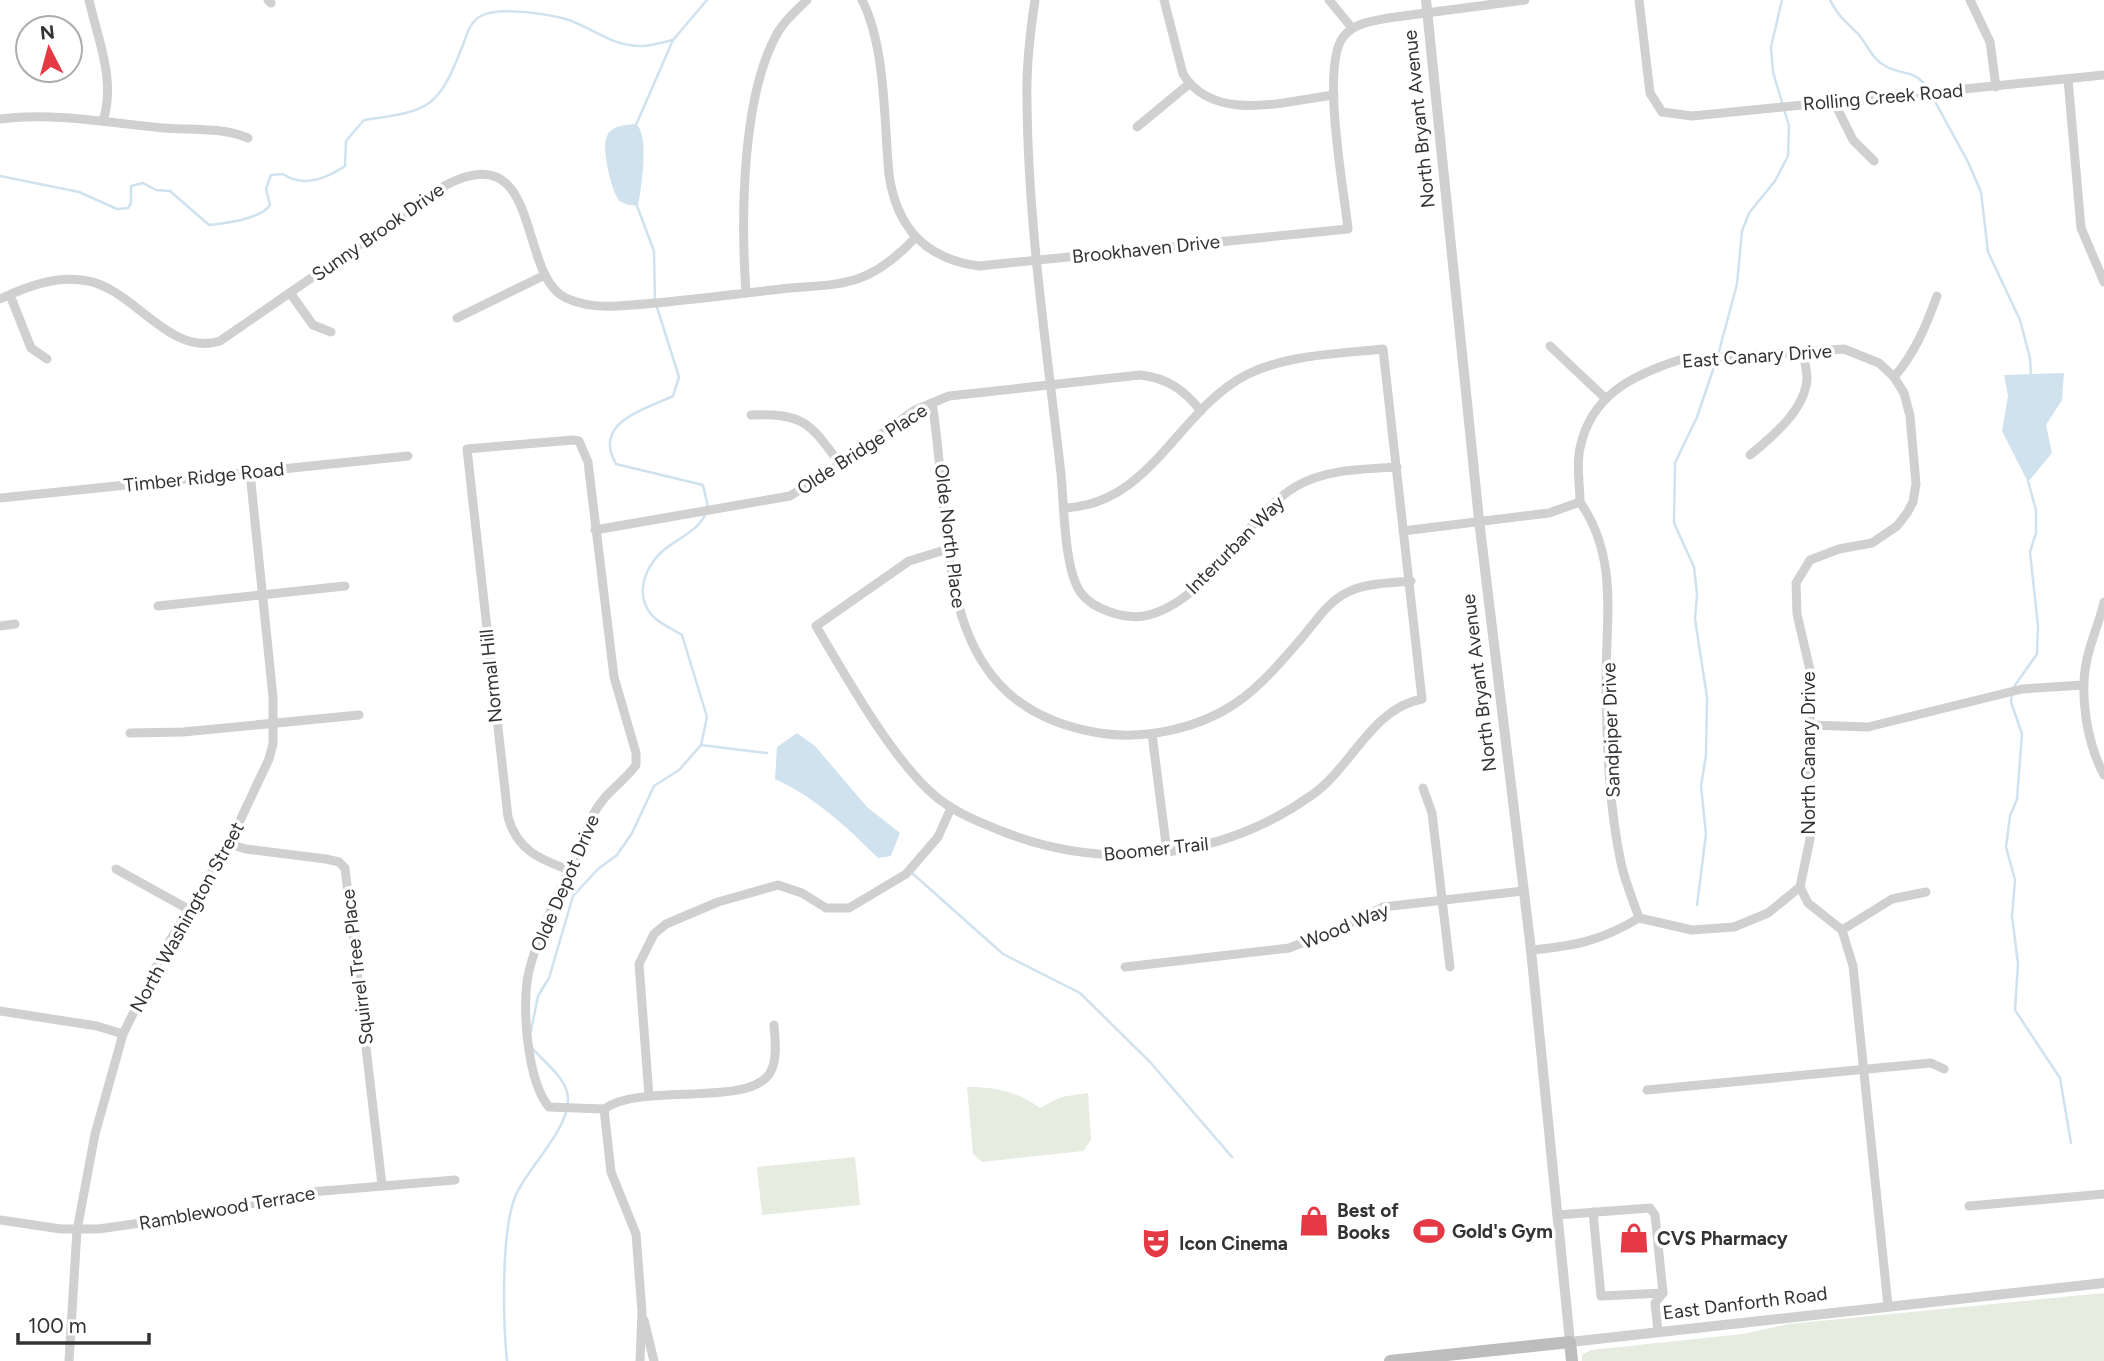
<svg xmlns="http://www.w3.org/2000/svg" width="2104" height="1361" font-family="Figtree,sans-serif">
	<style>
		.green { fill: #e6ecdf }
		.water { fill: #cfe2ee }
		.lines { fill: none; stroke-linecap: round; stroke-linejoin: round }
		.stream { stroke: #cfe2ee; stroke-width: 2.5 }
		.minor { stroke: #d0d0d0; stroke-width: 9 }
		.tertiary { stroke: #d0d0d0; stroke-width: 10 }
		.secondary { stroke: #bdbdbd; stroke-width: 12 }
		.labels { text-anchor: middle; dominant-baseline: central; stroke-width: 7; stroke-linejoin: round; paint-order: stroke }
		.street-label { font-size: 19px; fill: #333; stroke: #fff }
		.poi-label { font-size: 19px; font-weight: bold; fill: #333; stroke: #fff; text-anchor: start }
	</style>
	<rect width="100%" height="100%" fill="#fff"/>
	<g class="green">
		<path d="M967,1087C996,1087 1015,1091 1040,1108L1061,1097L1088,1093L1091,1140L1083,1151L982,1162L973,1154Z"/>
		<path d="M855,1157L860,1205L762,1215L757,1167Z"/>
		<path d="M2104,1293V1361H1582V1355L1591,1350L1743,1334L1789,1324Z"/>
	</g>
	<g class="water">
		<path d="M636,124C650,135 641,189 638,206C630,205 623,205 618,199C611,188 601,147 607,136C612,125 626,125 636,124Z"/>
		<path d="M2064,373L2062,400L2046,425L2052,453L2028,482L2002,431L2008,396L2004,375Z"/>
		<path d="M797,733L815,746L867,807L900,833L891,856L878,858C846,826 816,798 775,779L777,747Z"/>
	</g>
	<g class="lines">
		<g class="stream">
			<path d="M1830,0C1840,19 1844,19 1858,34C1869,46 1871,59 1887,67C1905,76 1915,69 1929,90"/>
			<path d="M1932,96L1968,162L1981,192L1988,252L2020,320L2030,358L2031,376"/>
			<path d="M636,125L673,40L707,0"/>
			<path d="M0,176L79,192L117,209L128,208L131,203V186L143,183L156,190L170,191L209,225C226,223 261,219 270,205L266,189L271,175L283,174C303,188 327,178 345,166L346,141L364,120C431,111 439,108 464,42C467,33 471,21 481,16C498,6 547,14 566,19C588,26 607,42 630,45C645,48 659,43 673,40"/>
			<path d="M637,206L654,251L655,301L679,377L673,396C644,410 592,422 616,464L703,485L708,507"/>
			<path d="M1718,355L1737,284L1742,231L1749,213L1775,181L1788,156L1789,126L1773,72L1771,47L1782,0"/>
			<path d="M2013,688L2037,654L2038,626L2030,552L2036,533V510L2028,481"/>
			<path d="M2012,694L2011,702L2022,734L2017,799L2010,816L2006,847L2015,880L2012,916L2018,964L2015,1010L2060,1078L2071,1143"/>
			<path d="M701,745L767,753"/>
			<path d="M912,873L1003,954L1080,993L1150,1062L1232,1157"/>
			<path d="M1697,905L1706,834L1701,786L1706,755L1707,697L1695,619L1697,594L1694,567L1674,523L1675,463L1697,417L1716,361"/>
			<path d="M531,1031L538,996L549,978L573,896L598,869L617,855L632,833L654,786L679,770L701,745L707,717L682,635C671,628 653,621 647,608C636,587 648,563 665,549C679,538 699,530 706,513"/>
			<path d="M507,1361C503,1321 501,1233 515,1197C526,1169 569,1130 568,1099C568,1079 544,1062 532,1048"/>
		</g>
		<g class="minor">
			<path d="M89,0C98,40 116,80 103,121"/>
			<path d="M268,0L271,3"/>
			<path d="M862,0C886,47 884,122 889,175C897,228 925,259 979,266L1348,229C1344,190 1320,63 1344,36C1354,23 1373,21 1388,18L1525,0"/>
			<path d="M1035,0C1030,33 1026,67 1027,100C1028,225 1047,350 1061,474C1064,504 1064,570 1081,593C1094,610 1124,619 1144,616C1207,604 1242,519 1295,487C1325,469 1364,469 1397,467"/>
			<path d="M1164,0L1183,74C1214,124 1286,101 1334,95"/>
			<path d="M1329,0L1352,28"/>
			<path d="M1639,0L1650,93L1662,112L1692,116L2104,75"/>
			<path d="M1970,0L1990,42L1996,87"/>
			<path d="M2068,79L2081,228L2104,282"/>
			<path d="M1833,100L1853,140L1874,161"/>
			<path d="M0,119C55,112 108,123 163,128C192,130 221,127 248,138"/>
			<path d="M1137,127L1189,84"/>
			<path d="M290,293L313,325L331,332"/>
			<path d="M746,293C741,221 741,96 778,32C785,20 797,10 807,0"/>
			<path d="M10,295L31,348L47,359"/>
			<path d="M0,299C28,286 57,275 88,281C135,290 169,357 220,341L446,185C543,134 517,276 566,298C581,305 601,307 618,306C672,303 727,295 781,289C806,286 836,287 860,278C882,270 899,255 915,238"/>
			<path d="M457,318L545,275"/>
			<path d="M1550,346L1605,398"/>
			<path d="M1894,377C1915,353 1926,326 1937,296"/>
			<path d="M932,403C954,533 926,705 1099,733C1144,740 1198,729 1236,703C1260,687 1281,662 1300,640C1315,623 1327,602 1348,592C1366,583 1391,583 1411,581"/>
			<path d="M751,415C804,413 810,423 840,464"/>
			<path d="M1750,455C1772,437 1805,410 1807,379C1807,370 1804,360 1803,351"/>
			<path d="M0,498L408,456"/>
			<path d="M1580,502C1580,484 1576,465 1580,448C1591,395 1633,375 1679,360L1844,349L1879,363L1894,377L1904,393L1910,416L1916,484L1913,502L1907,513L1897,526L1872,543L1839,549L1810,560L1796,583L1797,614L1810,670V839L1800,887L1808,903L1842,930L1853,966L1888,1306"/>
			<path d="M1580,502C1620,559 1605,623 1606,688C1607,745 1609,807 1621,863C1625,882 1633,900 1639,918"/>
			<path d="M595,530L790,496L840,464L915,410L949,396L1140,375C1168,378 1184,390 1201,411"/>
			<path d="M1403,531L1549,513L1580,502"/>
			<path d="M948,549L909,561L816,626C845,675 892,759 934,795C955,813 979,822 1004,832C1107,872 1222,859 1312,795C1351,768 1372,708 1422,699L1383,349C1338,354 1288,354 1246,375C1176,412 1152,504 1064,508"/>
			<path d="M2104,602C2100,621 2091,640 2087,659C2079,695 2087,743 2104,775"/>
			<path d="M158,606L345,586"/>
			<path d="M0,626L15,624"/>
			<path d="M1810,725L1868,727L2022,689L2083,685"/>
			<path d="M130,733L183,732L359,715"/>
			<path d="M1152,734L1167,852"/>
			<path d="M1423,788L1432,813L1450,967"/>
			<path d="M229,844L246,849L326,859L339,862L345,868L382,1185"/>
			<path d="M116,869L188,909"/>
			<path d="M569,870C539,859 517,850 508,817L467,449L573,440L579,441L588,462L614,677L636,753V765C624,782 605,792 594,813C589,822 586,833 582,842C564,884 540,927 529,971C521,1003 527,1081 549,1107L604,1109"/>
			<path d="M1842,930L1892,899L1926,892"/>
			<path d="M1531,950C1574,946 1601,941 1639,918L1692,930L1734,927L1768,913L1800,887"/>
			<path d="M1125,967L1289,948L1338,929L1383,907L1523,891"/>
			<path d="M0,1011L97,1026L123,1034"/>
			<path d="M1647,1090L1931,1063L1944,1069"/>
			<path d="M649,1096L639,964L654,934L666,924L718,902L778,885L802,893L826,908H849L906,874L938,837L951,808"/>
			<path d="M604,1109L611,1172L636,1234L642,1312L640,1361"/>
			<path d="M604,1109C641,1082 749,1108 770,1073C778,1059 775,1040 774,1025"/>
			<path d="M1969,1206L2104,1194"/>
			<path d="M1593,1212L1601,1296L1663,1293"/>
			<path d="M1557,1215L1650,1208L1655,1215L1663,1293L1655,1303L1658,1332"/>
			<path d="M0,1220L61,1229H98L184,1217L311,1192L455,1180"/>
			<path d="M644,1320L654,1361"/>
			<path d="M69,1361L77,1230L95,1134L123,1034L167,945L229,844L269,759L273,744V697L250,473"/>
		</g>
		<path class="tertiary" d="M1426,0L1479,520L1531,950L1570,1342L2104,1283"/>
		<path class="secondary" d="M1390,1361L1570,1342L1572,1361"/>
	</g>
	<defs>
		<g id="shop-bare" transform="scale(2.415)"><path d="M-5-2.5h2.3a2.7 3.5 0 0 1 5.4 0H5L5.5 6h-11ZM-1.5-2.5h3a1.5 2.3 0 0 0-3 0Z" fill="#e63946" stroke="#fff" stroke-width="2.5" paint-order="stroke"/></g>
		<g id="stadium-bare" transform="scale(2.415)"><path d="M0-5a6.5 5 0 1 0 0 10a6.5 5 0 1 0 0-10ZM-3.5-1.8h7v3.6h-7Z" fill="#e63946" stroke="#fff" stroke-width="2.5" paint-order="stroke"/></g>
		<g id="theatre-bare" transform="scale(2.415)"><path d="M-5-5.5Q0-4 5-5.5V0Q5 5 0 6Q-5 5-5 0ZM-3.3-2.5H-1v1.5H-3.3ZM1-2.5H3.3v1.5H1ZM-2.8 1Q0 5.5 2.8 1Z" fill="#e63946" stroke="#fff" stroke-width="2.5" paint-order="stroke"/></g>
	</defs>
	<g fill-rule="evenodd">
		<use href="#shop-bare" x="1314" y="1221"/>
		<use href="#stadium-bare" x="1429" y="1231"/>
		<use href="#shop-bare" x="1634" y="1238"/>
		<use href="#theatre-bare" x="1156" y="1243"/>
	</g>
	<g class="labels">
		<g class="street-label">
			<text transform="translate(1883 97) rotate(-5)">Rolling Creek Road</text>
			<text transform="translate(1419 119) rotate(-96)">North Bryant Avenue</text>
			<text transform="translate(378 232) rotate(-35)">Sunny Brook Drive</text>
			<text transform="translate(1146 249) rotate(-6)">Brookhaven Drive</text>
			<text transform="translate(1757 356) rotate(-4)">East Canary Drive</text>
			<text transform="translate(862 449) rotate(-33)">Olde Bridge Place</text>
			<text transform="translate(204 477) rotate(-6)">Timber Ridge Road</text>
			<text transform="translate(950 536) rotate(83)">Olde North Place</text>
			<text transform="translate(1235 545) rotate(-45)">Interurban Way</text>
			<text transform="translate(491 676) rotate(-96)">Normal Hill</text>
			<text transform="translate(1479 683) rotate(-97)">North Bryant Avenue</text>
			<text transform="translate(1611 730) rotate(-92)">Sandpiper Drive</text>
			<text transform="translate(1808 753) rotate(-90)">North Canary Drive</text>
			<text transform="translate(1156 849) rotate(-6)">Boomer Trail</text>
			<text transform="translate(565 883) rotate(-67)">Olde Depot Drive</text>
			<text transform="translate(187 917) rotate(-61)">North Washington Street</text>
			<text transform="translate(1345 926) rotate(-22)">Wood Way</text>
			<text transform="translate(357 967) rotate(-97)">Squirrel Tree Place</text>
			<text transform="translate(227 1208) rotate(-10)">Ramblewood Terrace</text>
			<text transform="translate(1745 1303) rotate(-7)">East Danforth Road</text>
		</g>
		<g class="poi-label">
			<text x="1337" y="1210">Best of<tspan x="1337" dy="22">Books</tspan></text>
			<text x="1452" y="1231">Gold's Gym</text>
			<text x="1657" y="1238">CVS Pharmacy</text>
			<text x="1179" y="1243">Icon Cinema</text>
		</g>
	</g>
	<g transform="translate(49 49) rotate(354)"><circle r="33" fill="#ffffff" stroke="#adadad" stroke-width="2"/>
	<path d="M0-5L12 26L0 18L-12 26Z" fill="#e63946"/>
	<text y="-10" font-size="19" font-weight="bold" text-anchor="middle" fill="#333333">N</text>
	</g>
	<path d="M18 1333v10h131v-10" fill="none" stroke="#333333" stroke-width="3.5"/>
	<text x="28" y="1333" font-size="21" fill="#333333" stroke="#ffffff" stroke-width="5" paint-order="stroke">100 m</text>
</svg>
